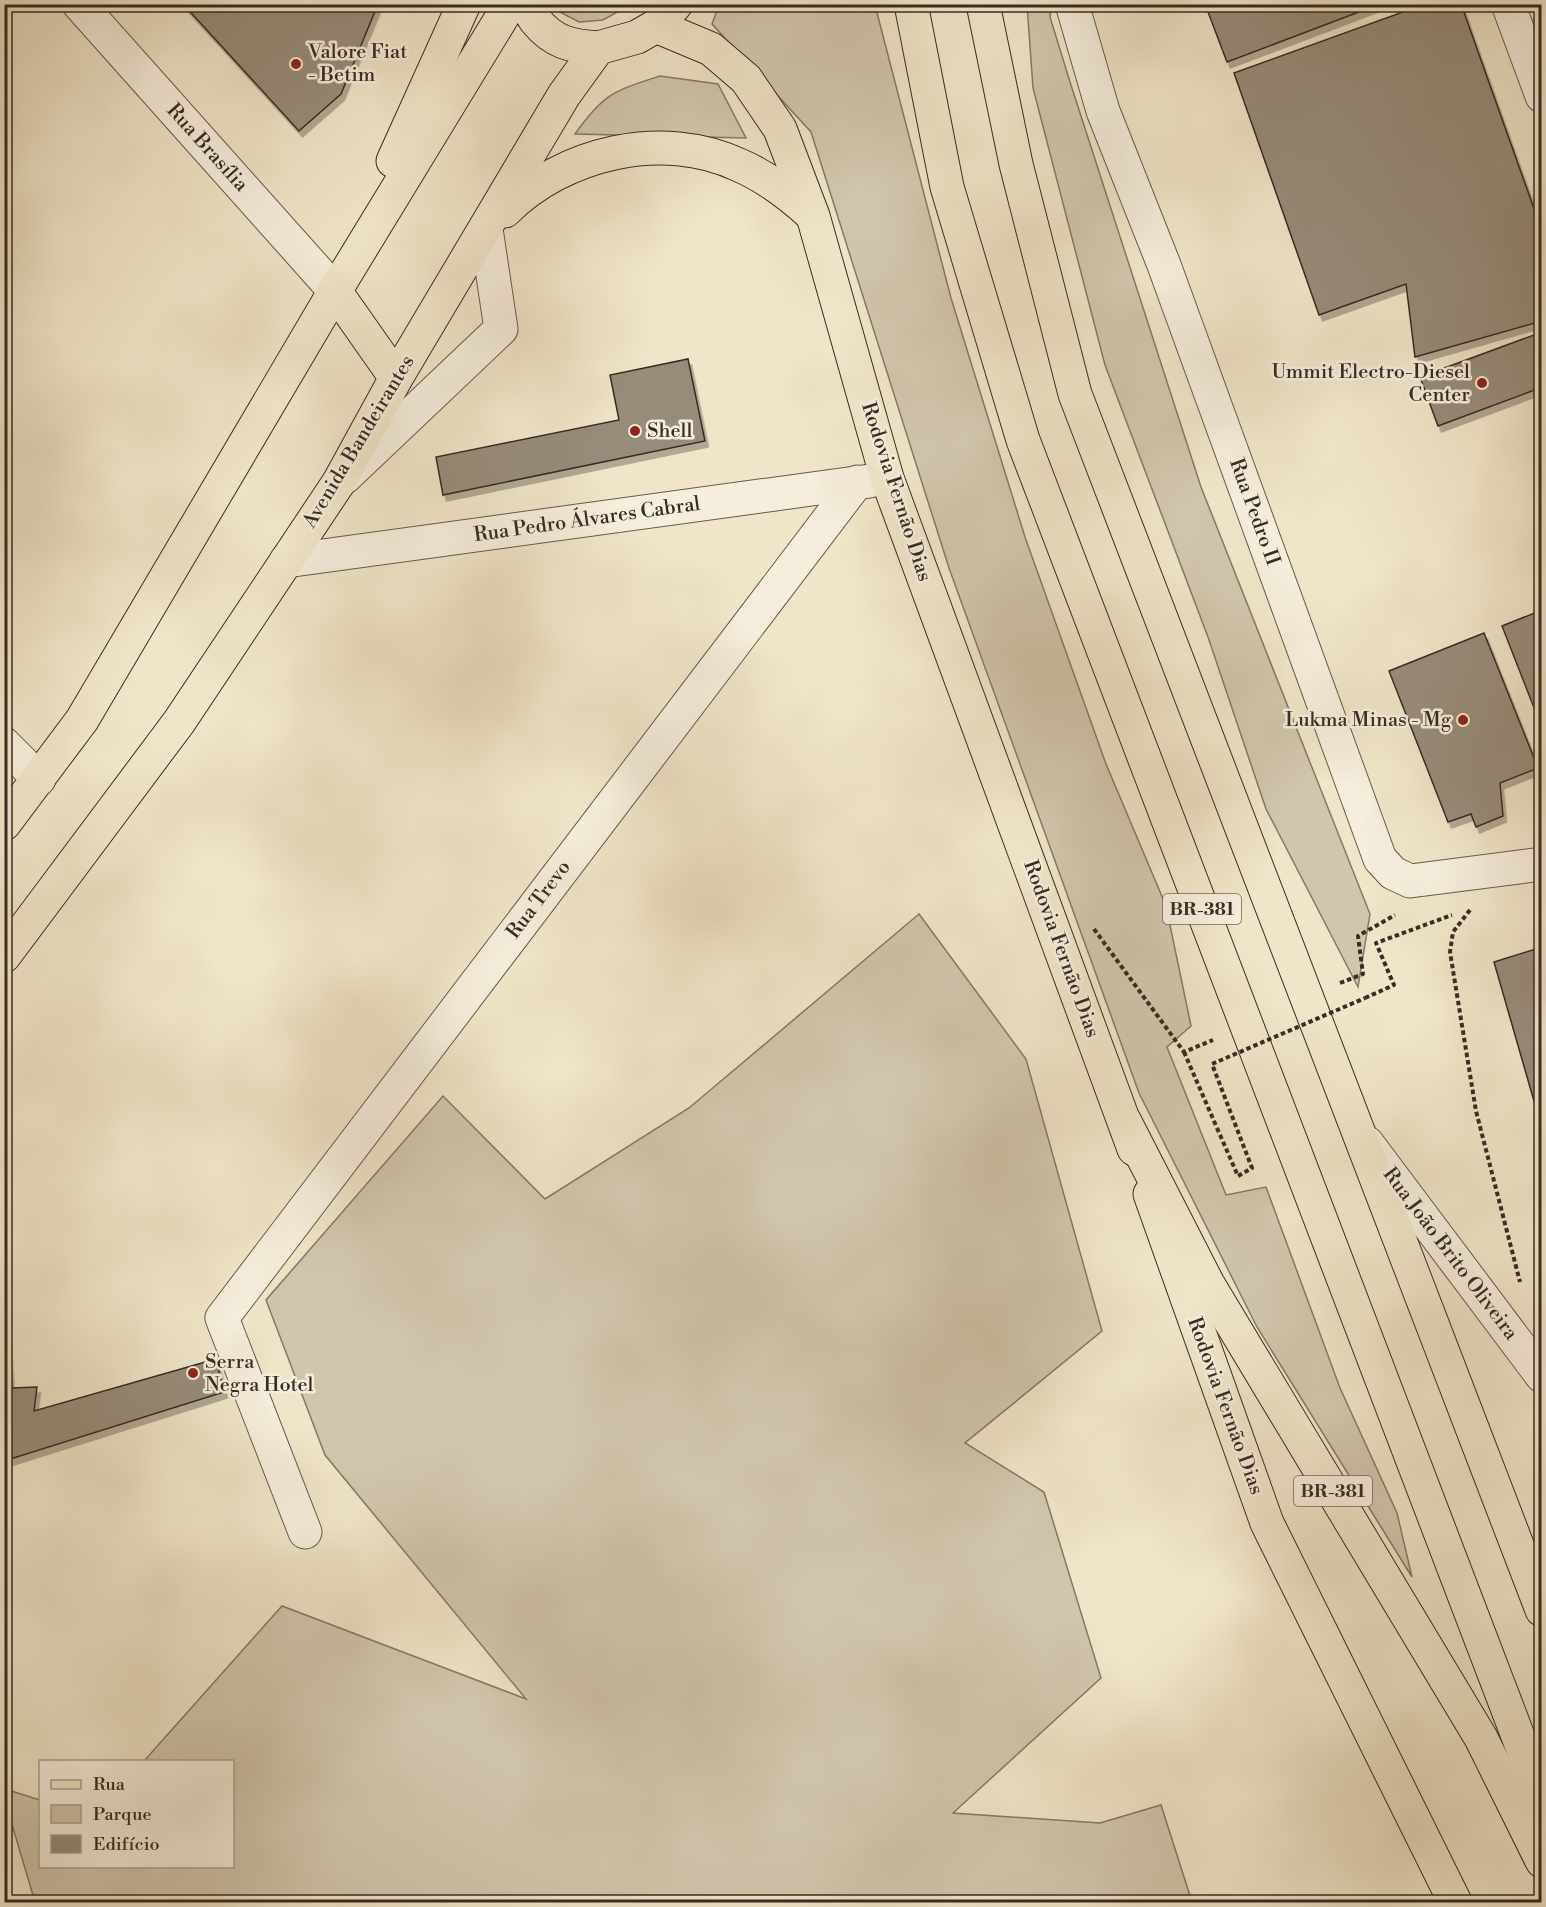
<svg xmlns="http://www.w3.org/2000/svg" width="1546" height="1907" font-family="'Libre Bodoni',serif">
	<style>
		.green { fill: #d1c6ad; stroke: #847968; stroke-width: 1.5 }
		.building { fill: #978c7a; stroke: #372c24; stroke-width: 1.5; filter: url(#shadow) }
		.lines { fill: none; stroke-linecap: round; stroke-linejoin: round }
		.minor-casing { stroke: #655a4d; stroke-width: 35 }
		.major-casing { stroke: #372c24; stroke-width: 35 }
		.highway-casing { stroke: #372c24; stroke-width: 35 }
		.path { stroke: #372c24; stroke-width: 4; stroke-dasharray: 4.5 3; stroke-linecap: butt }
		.minor { stroke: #f5eedc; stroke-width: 33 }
		.major { stroke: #f0e5c9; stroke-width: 33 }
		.highway { stroke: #f0e5c9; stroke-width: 33 }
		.path-bridge { stroke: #372c24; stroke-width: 4; stroke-dasharray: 4.5 3; stroke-linecap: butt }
		.poi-dot { fill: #8f2418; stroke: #f5eedc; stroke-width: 2 }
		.labels { text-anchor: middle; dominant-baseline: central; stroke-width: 5; stroke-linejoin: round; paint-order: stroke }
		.shield { fill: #f5eedc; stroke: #70665b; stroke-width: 1.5 }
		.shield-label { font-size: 18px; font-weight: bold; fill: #372c24 }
		.poi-label { font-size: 20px; fill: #372c24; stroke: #f5eedc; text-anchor: start }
		.street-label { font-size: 20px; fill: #372c24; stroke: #f5eedc }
	</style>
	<defs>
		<filter id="shadow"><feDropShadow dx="3.5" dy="6" stdDeviation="0" flood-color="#0004"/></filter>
	</defs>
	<rect width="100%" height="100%" fill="#f0e5c9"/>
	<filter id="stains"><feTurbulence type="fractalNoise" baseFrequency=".00333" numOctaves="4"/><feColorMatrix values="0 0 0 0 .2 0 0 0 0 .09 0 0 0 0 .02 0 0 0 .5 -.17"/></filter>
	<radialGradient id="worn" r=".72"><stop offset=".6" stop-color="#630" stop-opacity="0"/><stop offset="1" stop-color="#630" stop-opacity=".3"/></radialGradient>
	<g class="green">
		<path d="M558,5V4L630,5L603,20L579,22L560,12Z"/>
		<path d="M719,5H875L951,298L1025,537L1106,764L1166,906L1191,1026L1167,1047L1226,1195L1266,1187L1340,1388L1397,1513L1412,1577L1257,1327L1139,1093L949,568L811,132L712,24Z"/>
		<path d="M1027,5H1052L1050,17L1070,82L1201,487L1370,914L1358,987L1266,809L1208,637L1105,365L1033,88Z"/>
		<path d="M660,76L718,84L746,138L575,134C604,93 614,91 660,76Z"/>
		<path d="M919,914L1026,1059L1102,1331L965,1443L1044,1492L1101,1678L953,1813L1100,1823L1161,1805L1192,1902H35L5,1801V1789L40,1800V1866H232V1762L144,1761L282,1606L526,1699L325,1455L266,1300L443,1096L545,1199L689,1108Z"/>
	</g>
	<g class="building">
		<path d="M183,4H378L341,94L299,131Z"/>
		<path d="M1205,4H1380L1227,62Z"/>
		<path d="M1425,4H1461L1542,231V321L1415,357L1406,284L1319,315L1234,73Z"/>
		<path d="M1542,332V394L1540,388L1438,426L1420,377Z"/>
		<path d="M688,359L705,441L443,495L436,457L619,420L610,375Z"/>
		<path d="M1542,610V728L1502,626Z"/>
		<path d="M1484,633L1538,768L1500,783L1503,816L1476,827L1471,814L1448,822L1389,671Z"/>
		<path d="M1542,947V1121L1540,1122L1494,962Z"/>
		<path d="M4,1290L11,1388L37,1387L34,1411L216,1359L224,1392L4,1461Z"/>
		<path d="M4,1612L8,1637H4Z"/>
	</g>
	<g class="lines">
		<g class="minor-casing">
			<g id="minor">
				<path d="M79,4L335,291"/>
				<path d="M1072,4L1103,111L1164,265L1380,859L1393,873L1410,881L1542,864"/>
				<path d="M1508,4L1542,96"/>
				<path d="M345,477L501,329L486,229"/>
				<path d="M286,561L870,481"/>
				<path d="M4,744L39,779"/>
				<path d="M1367,1143L1542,1376"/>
				<path d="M305,1532L222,1318L857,482"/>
			</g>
		</g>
		<g class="major-casing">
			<g id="major">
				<path d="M528,4C529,12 532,15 536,21C554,43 571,46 598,48"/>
				<path d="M656,26L711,49L746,79L780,129L813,216L887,478L1134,1149"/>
				<path d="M393,161L464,4"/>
				<path d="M505,211C563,153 662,129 739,165C767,177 789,194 811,214"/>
				<path d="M335,291L396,378"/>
				<path d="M4,824L82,720L335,291L510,4"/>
				<path d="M4,956L179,722L339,482L396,378L564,95L598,48L637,37L656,26L676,4"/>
				<path d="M1150,1194L1267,1523L1455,1902"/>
			</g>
		</g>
		<g class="highway-casing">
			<g id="highway">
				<path d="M911,4L947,187L1023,440L1542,1799"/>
				<path d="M983,4L1016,164L1075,394L1542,1610"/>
				<path d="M1125,1122L1208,1284L1481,1738L1542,1861"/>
			</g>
		</g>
		<g class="path">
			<path d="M1470,910L1453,932L1450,952L1476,1111L1520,1282"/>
			<path d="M1094,929L1184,1052L1213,1040"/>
			<path d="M1340,983L1363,974L1358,936L1395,915"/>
			<path d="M1365,998L1394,985L1376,943L1452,915"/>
			<path d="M1184,1052L1217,1128"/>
		</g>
		<use href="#minor" class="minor"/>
		<use href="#major" class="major"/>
		<use href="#highway" class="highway"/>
		<path class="path-bridge" d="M1217,1128L1238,1176L1252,1168L1212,1064L1365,998"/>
	</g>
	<g class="poi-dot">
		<circle cx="296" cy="64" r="6"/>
		<circle cx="1482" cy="383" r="6"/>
		<circle cx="635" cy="431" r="6"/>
		<circle cx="1463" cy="720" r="6"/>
		<circle cx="193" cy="1373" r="6"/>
	</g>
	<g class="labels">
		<g class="shield">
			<rect x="1163" y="894" width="78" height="30" rx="4.5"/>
			<rect x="1294" y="1476" width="78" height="30" rx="4.5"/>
		</g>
		<g class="shield-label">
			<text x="1202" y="909">BR-381</text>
			<text x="1333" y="1491">BR-381</text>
		</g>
		<g class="poi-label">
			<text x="308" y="52">Valore Fiat<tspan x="308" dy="23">- Betim</tspan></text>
			<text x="1470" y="372" text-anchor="end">Ummit Electro-Diesel<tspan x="1470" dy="23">Center</tspan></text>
			<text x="647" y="431">Shell</text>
			<text x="1451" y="720" text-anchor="end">Lukma Minas - Mg</text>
			<text x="205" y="1362">Serra<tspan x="205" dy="23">Negra Hotel</tspan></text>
		</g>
		<g class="street-label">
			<text transform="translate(207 148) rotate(48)">Rua Brasília</text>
			<text transform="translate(359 442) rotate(-59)">Avenida Bandeirantes</text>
			<text transform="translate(896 492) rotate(72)">Rodovia Fernão Dias</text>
			<text transform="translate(1254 512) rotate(70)">Rua Pedro II</text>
			<text transform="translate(587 520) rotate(-8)">Rua Pedro Álvares Cabral</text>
			<text transform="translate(539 900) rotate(-53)">Rua Trevo</text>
			<text transform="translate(1061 949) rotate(70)">Rodovia Fernão Dias</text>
			<text transform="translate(1450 1254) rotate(53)">Rua João Brito Oliveira</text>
			<text transform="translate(1225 1406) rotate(70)">Rodovia Fernão Dias</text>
		</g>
	</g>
	<rect width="1546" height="1907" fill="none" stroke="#f0e5c9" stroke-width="24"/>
	<rect x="6" y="6" width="1534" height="1895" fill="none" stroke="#372c24" stroke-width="3"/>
	<rect x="12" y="12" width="1522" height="1883" fill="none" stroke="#372c24" stroke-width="1.5"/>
	<rect x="39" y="1760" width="195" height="108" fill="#f5eedc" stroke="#a9a092" stroke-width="1.5"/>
	<rect x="51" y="1780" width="30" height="9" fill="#f0e5c9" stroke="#a9a092" stroke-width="1.5"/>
	<text x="93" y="1790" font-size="18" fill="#372c24">Rua</text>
	<rect x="51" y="1805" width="30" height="18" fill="#d1c6ad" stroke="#a9a092" stroke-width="1.5"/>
	<text x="93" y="1820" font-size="18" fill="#372c24">Parque</text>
	<rect x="51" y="1835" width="30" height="18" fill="#978c7a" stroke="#a9a092" stroke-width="1.5"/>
	<text x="93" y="1850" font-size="18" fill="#372c24">Edifício</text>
	<rect width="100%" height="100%" filter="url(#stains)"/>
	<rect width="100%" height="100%" fill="url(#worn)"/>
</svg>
